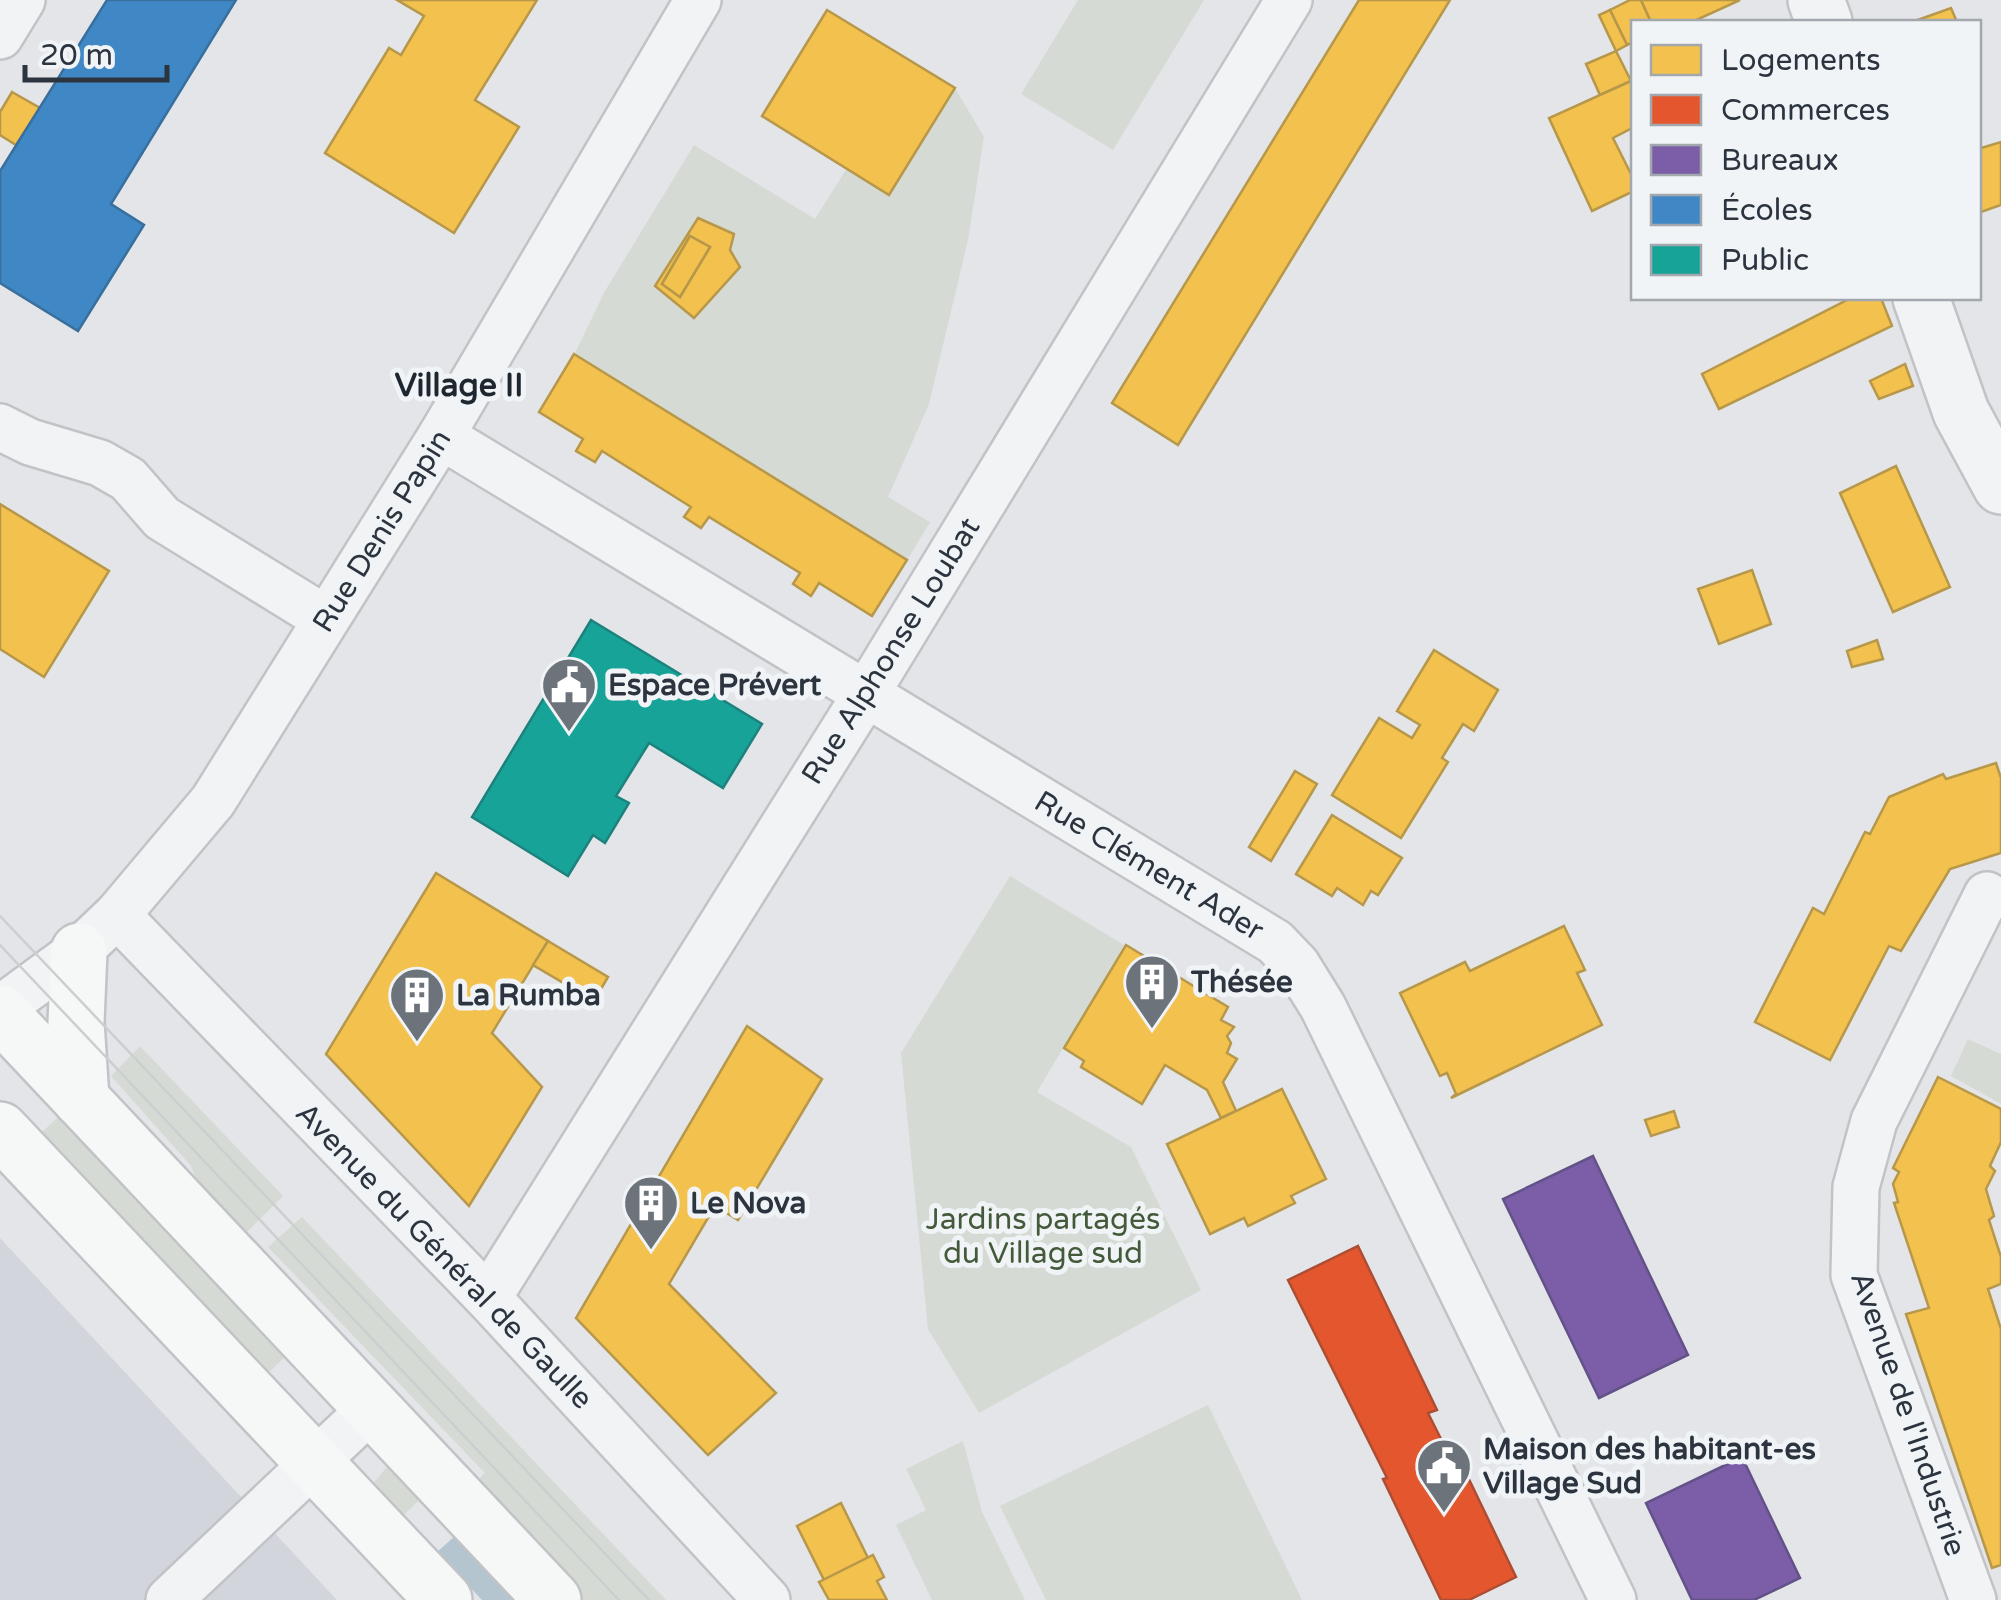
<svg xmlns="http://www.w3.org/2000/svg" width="2001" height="1600" font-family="'Varela Round',sans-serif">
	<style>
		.built { fill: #d2d5db }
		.green { fill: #d5dbd4 }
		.water { fill: #b4c5d0 }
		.homes { fill: #f2c14e; stroke: #b7974a; stroke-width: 2.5; fill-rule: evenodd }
		.shops { fill: #e4572e; stroke: #ad4d33; stroke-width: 2.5 }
		.offices { fill: #7b5ea7; stroke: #635288; stroke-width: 2.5 }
		.schools { fill: #3f88c5; stroke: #396f9d; stroke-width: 2.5 }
		.public { fill: #17a398; stroke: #1d827d; stroke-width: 2.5 }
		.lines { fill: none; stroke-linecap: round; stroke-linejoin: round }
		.minor-casing { stroke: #c2c3c6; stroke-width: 50 }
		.tertiary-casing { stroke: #c2c3c6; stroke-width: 60 }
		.secondary-casing { stroke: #c2c3c6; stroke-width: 60 }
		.minor { stroke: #f2f3f5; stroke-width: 45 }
		.tertiary { stroke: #f2f3f5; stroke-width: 55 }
		.secondary { stroke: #f6f7f7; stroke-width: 55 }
		.tram { stroke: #cccecf; stroke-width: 2.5 }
		.labels { text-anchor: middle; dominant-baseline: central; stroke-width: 10; stroke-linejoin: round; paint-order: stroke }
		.street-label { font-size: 30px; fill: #2c353f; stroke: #f1f4f7 }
		.poi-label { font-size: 30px; font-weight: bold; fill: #2c353f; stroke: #f1f4f7; text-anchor: start }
		.park-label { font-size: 30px; fill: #445a3a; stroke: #f1f4f7 }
		.neighbourhood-label { font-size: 32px; font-weight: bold; fill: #1e2630; stroke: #f1f4f7 }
	</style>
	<rect width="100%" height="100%" fill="#e3e5e8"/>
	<path class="built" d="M0,1238L337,1600H0Z"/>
	<g class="green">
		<path d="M1078,0H1204L1113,150L1021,94Z"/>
		<path d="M955,88L984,137L968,240L929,404L888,497L930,522L908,559L574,355L605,291L694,145L815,219L847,168L889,194Z"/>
		<path d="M1010,876L1124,945L1037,1092L1131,1147L1201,1290L979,1413L928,1329L901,1053Z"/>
		<path d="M1968,1039L2001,1054V1104L1951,1076Z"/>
		<path d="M140,1046L283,1196L237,1242L209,1210L191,1166L111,1076Z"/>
		<path d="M67,1109L293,1349L258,1383L30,1143Z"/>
		<path d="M302,1217L666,1600H574L469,1490L485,1473L268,1247Z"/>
		<path d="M1208,1405L1302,1600H1046L1000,1506Z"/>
		<path d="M963,1441L982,1512L1025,1600H932L896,1525L926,1510L906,1469Z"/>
		<path d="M399,1467L429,1491L393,1525L371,1486L386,1468Z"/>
	</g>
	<path class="water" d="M455,1536L516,1600H482L437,1552Z"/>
	<g class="homes">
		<path d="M397,0H537L475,100L519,127L454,233L325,153L389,48L401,55L424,16Z"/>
		<path d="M1359,0H1450L1178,445L1112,403Z"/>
		<path d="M1630,0H1641L1651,22H1634V42L1627,45L1610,10Z"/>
		<path d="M1641,0H1740L1692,22H1651Z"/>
		<path d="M1951,8L1957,22H1912Z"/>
		<path d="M827,10L955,88L889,195L762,116Z"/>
		<path d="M1610,10L1627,45L1616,51L1599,15Z"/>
		<path d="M1616,51L1631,81L1600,95L1586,64Z"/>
		<path d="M1631,81L1634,127L1613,138L1634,180V191L1592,211L1549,118Z"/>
		<path d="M12,92L40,108L16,145L0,135V112Z"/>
		<path d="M2001,142V205L1978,213V149Z"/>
		<path d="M698,218L734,234L730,250L740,267L694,318L655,286ZM690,236L710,247L680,297L662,284Z"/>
		<path d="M690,236L710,247L680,297L662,284Z"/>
		<path d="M1851,298H1881L1892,326L1719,409L1702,374Z"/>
		<path d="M574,354L907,560L872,616L819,583L811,596L793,584L800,573L709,517L701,528L684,517L691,507L602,451L595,462L576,451L583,439L539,412Z"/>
		<path d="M1905,364L1913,386L1879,399L1870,381Z"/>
		<path d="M1896,466L1950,587L1893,612L1840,493Z"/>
		<path d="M0,504L109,571L44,677L0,649Z"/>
		<path d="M1752,570L1771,624L1719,644L1698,589Z"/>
		<path d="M1877,640L1883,659L1852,667L1847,651Z"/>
		<path d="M1434,650L1498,690L1474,731L1463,724L1442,758L1448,762L1401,838L1332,795L1379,718L1412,738L1420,725L1397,711Z"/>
		<path d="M1996,763L2001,778V853L1950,869L1901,951L1889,946L1830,1060L1755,1022L1813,908L1824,914L1865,832L1870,834L1889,797L1943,774L1946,779Z"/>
		<path d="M1295,771L1317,784L1271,861L1249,847Z"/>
		<path d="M1332,815L1402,858L1378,895L1371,891L1363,905L1337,888L1332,896L1296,874Z"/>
		<path d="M436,873L548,941L492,1033L542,1087L469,1206L326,1054Z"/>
		<path d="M1564,926L1585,970L1577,973L1602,1025L1451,1098L1456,1094L1447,1073L1440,1076L1400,993L1465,962L1470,971Z"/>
		<path d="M548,941L608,977L594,1001L533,965Z"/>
		<path d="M1126,945L1228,1007L1221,1020L1234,1027L1227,1036L1231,1043L1227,1053L1237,1059L1223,1082L1236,1111L1221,1118L1207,1090L1165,1065L1142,1104L1081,1067L1084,1061L1064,1048Z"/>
		<path d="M747,1026L822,1079L738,1220L715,1206L669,1284L776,1393L708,1455L576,1318Z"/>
		<path d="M1938,1077L2001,1109V1142L1990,1166L1995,1171L1986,1189L1994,1216L1989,1220L2001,1257V1284L1988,1289L2001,1329V1565L1992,1568L1906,1314L1929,1308L1894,1203L1898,1202L1893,1184L1899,1172L1893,1168Z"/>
		<path d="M1282,1089L1326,1179L1291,1196L1295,1203L1248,1226L1244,1218L1210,1234L1167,1144Z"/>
		<path d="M1674,1111L1679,1127L1651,1136L1645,1120Z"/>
		<path d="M841,1503L868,1558L824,1580L797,1526Z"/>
		<path d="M873,1555L884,1577L877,1581L887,1600H829L819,1582Z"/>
	</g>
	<path class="shops" d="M1358,1246L1437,1410L1428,1413L1446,1449L1453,1446L1516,1577L1469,1600H1441L1383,1479L1387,1478L1288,1280Z"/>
	<g class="offices">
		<path d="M1593,1156L1688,1355L1599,1398L1503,1199Z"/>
		<path d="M1742,1457L1800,1578L1754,1600H1692L1646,1503Z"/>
	</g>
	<path class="schools" d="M107,0H236L111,204L144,225L78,331L0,283V171Z"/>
	<path class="public" d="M591,620L762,724L723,788L649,743L616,796L629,803L605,843L593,835L568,876L472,817Z"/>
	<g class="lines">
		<g class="minor-casing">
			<g id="minor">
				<path d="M0,36L22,0"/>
				<path d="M0,427L30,442L100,463L128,479L162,518L326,619"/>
				<path d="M441,436L1275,942L1297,965L1323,1007L1613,1600"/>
				<path d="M117,915L488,1298L767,1600"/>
				<path d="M0,1009L79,951L117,915L213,801L441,436L698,0"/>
				<path d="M488,1298L866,694L1289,0"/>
				<path d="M169,1600L373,1407"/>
				<path d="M1973,1600L1854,1275L1856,1187L1874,1121L1987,895"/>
			</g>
		</g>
		<g class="tertiary-casing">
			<g id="tertiary">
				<path d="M1816,0L1824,22"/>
				<path d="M1921,298L1961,412L2001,486"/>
			</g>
		</g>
		<g class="secondary-casing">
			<g id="secondary">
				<path d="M79,951L76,1022L81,1099"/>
				<path d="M0,1013L553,1600"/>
				<path d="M0,1130L444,1600"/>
			</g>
		</g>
		<use href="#minor" class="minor"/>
		<use href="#tertiary" class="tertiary"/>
		<use href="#secondary" class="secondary"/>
		<g class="tram">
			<path d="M0,916L649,1600"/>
			<path d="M0,945L619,1600"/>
		</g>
	</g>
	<defs>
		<g id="civic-pin" transform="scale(2.875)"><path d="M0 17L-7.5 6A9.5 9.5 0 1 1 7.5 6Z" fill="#6c737a" stroke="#f1f4f7"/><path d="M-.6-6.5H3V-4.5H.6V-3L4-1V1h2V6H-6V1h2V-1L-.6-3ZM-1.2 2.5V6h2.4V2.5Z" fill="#fff"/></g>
		<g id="building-pin" transform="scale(2.875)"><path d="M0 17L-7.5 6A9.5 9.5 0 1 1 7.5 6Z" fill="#6c737a" stroke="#f1f4f7"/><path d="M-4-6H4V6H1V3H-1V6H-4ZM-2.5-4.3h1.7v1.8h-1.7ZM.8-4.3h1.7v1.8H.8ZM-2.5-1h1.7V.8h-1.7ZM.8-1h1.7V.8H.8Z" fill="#fff"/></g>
	</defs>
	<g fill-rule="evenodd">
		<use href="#civic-pin" x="569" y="685"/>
		<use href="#building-pin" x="1152" y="982"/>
		<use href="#building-pin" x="417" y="995"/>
		<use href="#building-pin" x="651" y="1203"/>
		<use href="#civic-pin" x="1444" y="1466"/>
	</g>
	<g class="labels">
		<g class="street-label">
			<text transform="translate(382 531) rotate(-58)">Rue Denis Papin</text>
			<text transform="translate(891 651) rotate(-58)">Rue Alphonse Loubat</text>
			<text transform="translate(1149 866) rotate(31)">Rue Clément Ader</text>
			<text transform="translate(444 1256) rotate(46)">Avenue du Général de Gaulle</text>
			<text transform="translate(1908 1414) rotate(71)">Avenue de l'Industrie</text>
		</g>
		<g class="poi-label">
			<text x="608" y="685">Espace Prévert</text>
			<text x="1191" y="982">Thésée</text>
			<text x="456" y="995">La Rumba</text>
			<text x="690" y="1203">Le Nova</text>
			<text x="1483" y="1449">Maison des habitant-es<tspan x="1483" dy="34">Village Sud</tspan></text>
		</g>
		<g class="park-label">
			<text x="1043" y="1219">Jardins partagés<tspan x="1043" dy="34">du Village sud</tspan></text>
		</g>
		<g class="neighbourhood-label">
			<text x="459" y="386">Village II</text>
		</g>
	</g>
	<rect x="1631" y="20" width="350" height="280" fill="#f1f4f7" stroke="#a2a8ad" stroke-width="2.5"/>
	<rect x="1651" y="45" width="50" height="30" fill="#f2c14e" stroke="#a2a8ad" stroke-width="2.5"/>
	<text x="1721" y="70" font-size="30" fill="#2c353f">Logements</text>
	<rect x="1651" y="95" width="50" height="30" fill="#e4572e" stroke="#a2a8ad" stroke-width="2.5"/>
	<text x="1721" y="120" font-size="30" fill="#2c353f">Commerces</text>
	<rect x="1651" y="145" width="50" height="30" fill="#7b5ea7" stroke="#a2a8ad" stroke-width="2.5"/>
	<text x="1721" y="170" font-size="30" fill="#2c353f">Bureaux</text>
	<rect x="1651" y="195" width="50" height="30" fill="#3f88c5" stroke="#a2a8ad" stroke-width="2.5"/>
	<text x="1721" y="220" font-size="30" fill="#2c353f">Écoles</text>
	<rect x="1651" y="245" width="50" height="30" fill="#17a398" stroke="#a2a8ad" stroke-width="2.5"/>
	<text x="1721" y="270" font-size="30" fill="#2c353f">Public</text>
	<path d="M25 65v15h142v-15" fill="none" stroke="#2c353f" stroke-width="5"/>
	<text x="40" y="65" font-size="30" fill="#2c353f" stroke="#f1f4f7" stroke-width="8" paint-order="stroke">20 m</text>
</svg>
